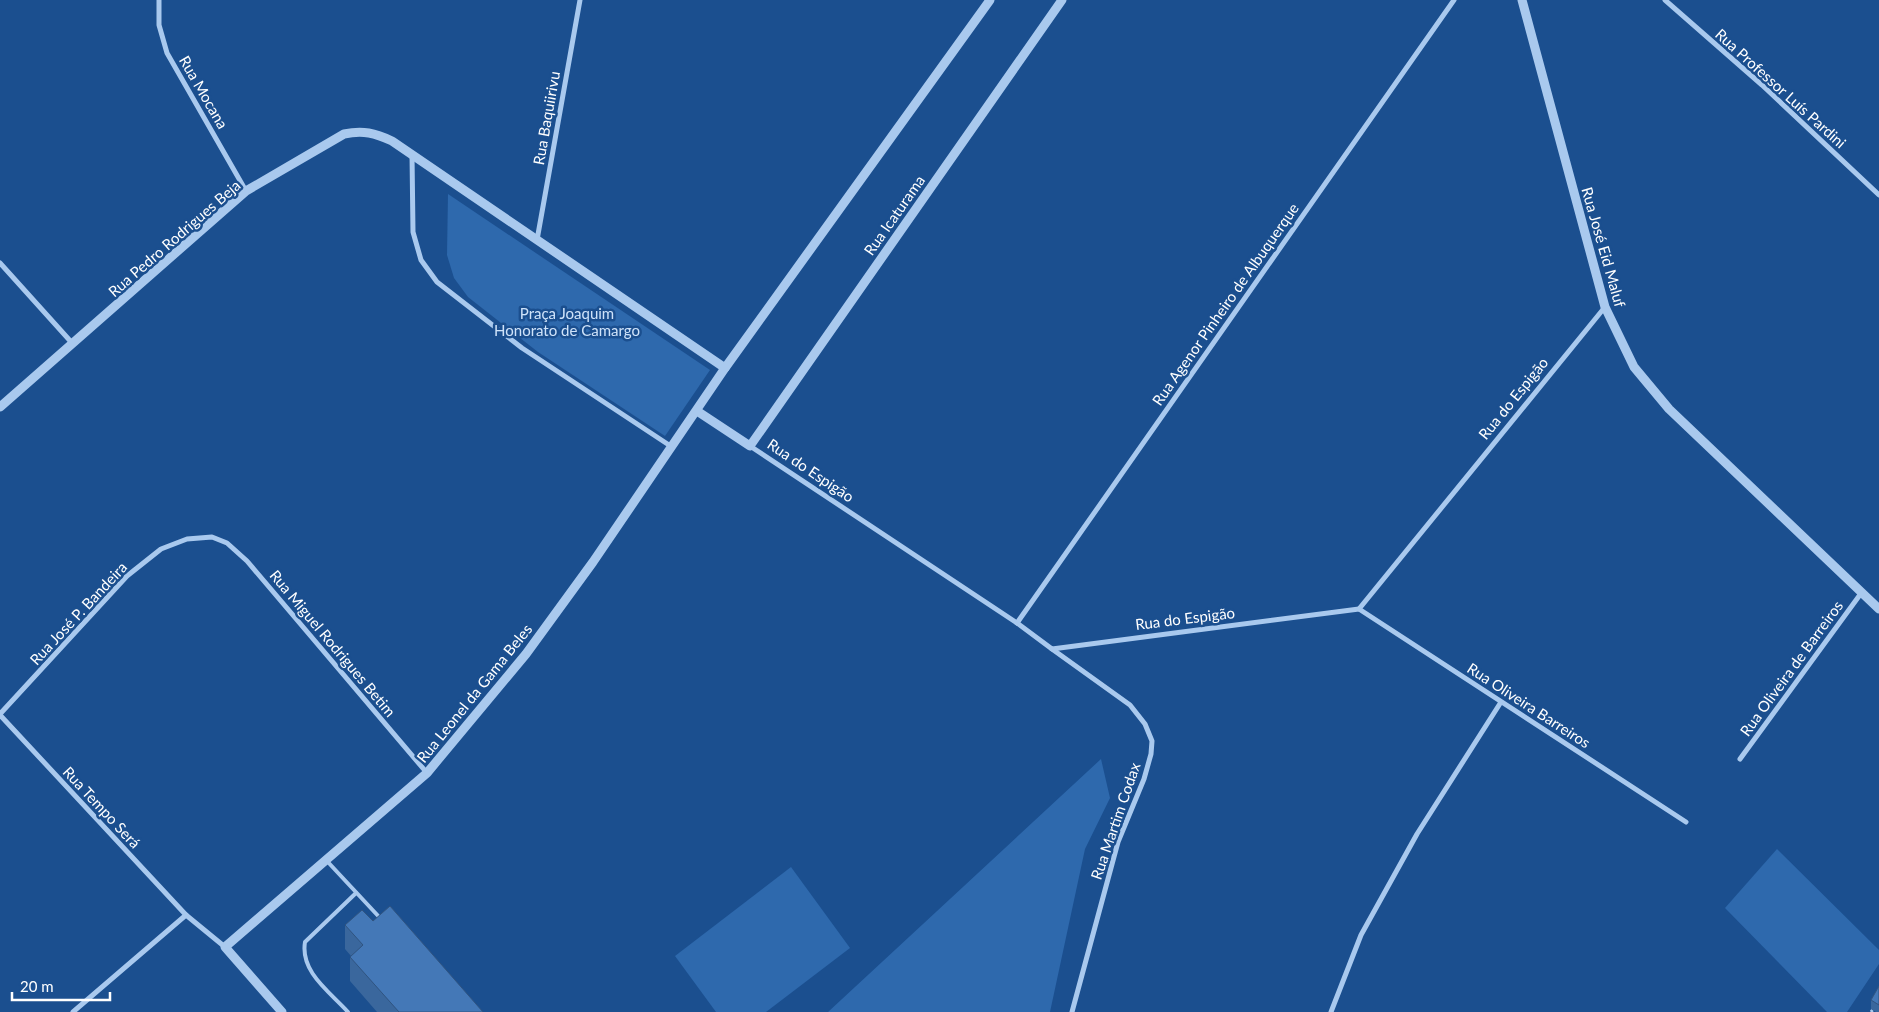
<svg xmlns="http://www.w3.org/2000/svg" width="1879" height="1012" font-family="Lato,sans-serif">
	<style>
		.green { fill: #2e69ad }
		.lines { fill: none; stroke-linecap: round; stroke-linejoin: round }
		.path { stroke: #a9c9ee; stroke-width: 3; stroke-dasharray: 2.5 4; stroke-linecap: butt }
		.service { stroke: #a9c9ee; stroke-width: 4 }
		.minor { stroke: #a9c9ee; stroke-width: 5 }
		.tertiary { stroke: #a9c9ee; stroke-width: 9 }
		.wall { fill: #3a679d }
		.building { fill: #4478b7; stroke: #305480 }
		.labels { text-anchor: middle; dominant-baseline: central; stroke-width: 5; stroke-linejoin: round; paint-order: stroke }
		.street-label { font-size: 15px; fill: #fff; stroke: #1b4f8f }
		.park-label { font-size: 15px; fill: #cfe3fa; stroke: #1b4f8f }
	</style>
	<rect width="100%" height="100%" fill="#1b4f8f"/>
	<g class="green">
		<path d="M448,194L710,370L665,436L538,352L468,297L454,278L447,255Z"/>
		<path d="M1101,759L1110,798L1085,849L1050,1012H828Z"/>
		<path d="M1777,849L1879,950V964L1847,1012H1827L1725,908Z"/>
		<path d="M791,867L850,948L766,1012H716L675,956Z"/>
	</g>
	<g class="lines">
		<path class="path" d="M1871,1012L1879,1002"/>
		<g class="service">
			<path d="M326,860L381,919"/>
			<path d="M348,1012C330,992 300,972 305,942L356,893"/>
		</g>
		<g class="minor">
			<path d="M159,0V25L167,53L246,191"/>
			<path d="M1665,0L1762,85L1879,195"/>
			<path d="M412,155L413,232L421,260L437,282L522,348L672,447"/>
			<path d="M537,240L580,0"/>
			<path d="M0,263L73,344"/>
			<path d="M750,446L1017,623L1052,649L1359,609L1605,307"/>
			<path d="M1359,609L1686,822"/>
			<path d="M1017,623L1454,0"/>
			<path d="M1052,649L1130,705L1145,724L1152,741L1151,754L1144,779L1118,842L1072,1012"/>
			<path d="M0,714L127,576L161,549L187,539L212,537L227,543L247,561L427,773"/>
			<path d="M0,715L186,915L225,947"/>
			<path d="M1740,759L1862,592"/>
			<path d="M73,1012L186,915"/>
			<path d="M1331,1012L1361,935L1417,834L1501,702"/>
		</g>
		<g class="tertiary">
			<path d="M1522,0L1605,307L1634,367L1669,409L1879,609"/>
			<path d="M0,407L246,191L344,134C363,130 375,133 392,141L725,368"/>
			<path d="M697,411L750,446L1062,0"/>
			<path d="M282,1012L225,947L427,773L526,654L593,562L725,368L990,0"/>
		</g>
	</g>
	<g class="wall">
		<path d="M373,921L483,1012H377L350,981V957L351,956L345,949V925Z"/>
		<path d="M1879,986V1012H1876L1871,1009V1000Z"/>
	</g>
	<g class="building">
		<path d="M390,906L483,1012H399L350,957L363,945L345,925L362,910L373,921Z"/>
		<path d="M1879,986V1005L1871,1000Z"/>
	</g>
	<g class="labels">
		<g class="street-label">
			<text transform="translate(1781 88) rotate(42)">Rua Professor Luís Pardini</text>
			<text transform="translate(204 92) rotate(60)">Rua Mocana</text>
			<text transform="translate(546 118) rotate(-80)">Rua Baquiirivu</text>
			<text transform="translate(894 215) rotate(-55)">Rua Icaturama</text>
			<text transform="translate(174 238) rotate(-41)">Rua Pedro Rodrigues Beja</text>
			<text transform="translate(1604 247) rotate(74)">Rua José Eid Maluf</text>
			<text transform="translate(1225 304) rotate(-55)">Rua Agenor Pinheiro de Albuquerque</text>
			<text transform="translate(1513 398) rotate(-51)">Rua do Espigão</text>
			<text transform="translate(811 470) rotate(34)">Rua do Espigão</text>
			<text transform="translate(78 613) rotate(-47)">Rua José P. Bandeira</text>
			<text transform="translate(1185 618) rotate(-7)">Rua do Espigão</text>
			<text transform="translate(333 643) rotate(50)">Rua Miguel Rodrigues Betim</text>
			<text transform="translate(1791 668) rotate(-54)">Rua Oliveira de Barreiros</text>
			<text transform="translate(474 693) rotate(-51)">Rua Leonel da Gama Beles</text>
			<text transform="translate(1529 705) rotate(33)">Rua Oliveira Barreiros</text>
			<text transform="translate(102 807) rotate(47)">Rua Tempo Será</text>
			<text transform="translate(1115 821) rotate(-71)">Rua Martim Codax</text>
		</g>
		<g class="park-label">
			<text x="567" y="313">Praça Joaquim<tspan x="567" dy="17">Honorato de Camargo</tspan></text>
		</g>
	</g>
	<path d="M12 992v8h98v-8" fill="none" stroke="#ffffff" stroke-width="2.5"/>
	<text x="20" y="992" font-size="15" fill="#ffffff" stroke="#1b4f8f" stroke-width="4" paint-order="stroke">20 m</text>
</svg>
